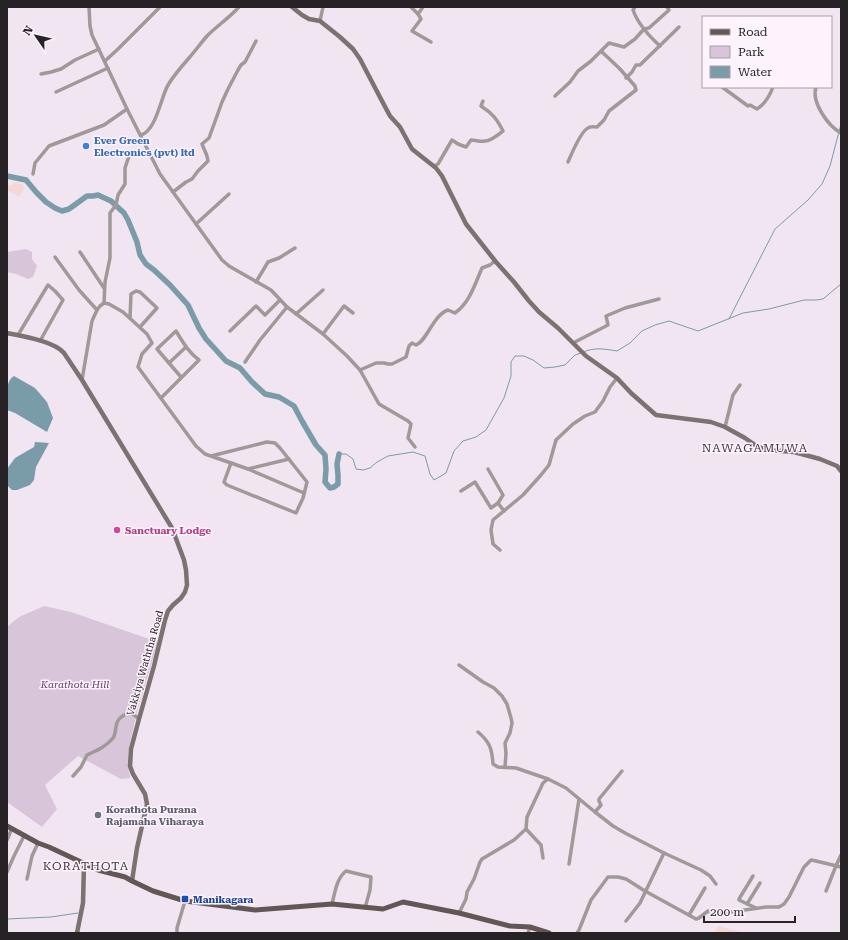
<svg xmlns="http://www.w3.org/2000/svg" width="848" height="940" font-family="'Roboto Serif',serif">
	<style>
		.industrial { fill: #f3d8d6 }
		.green { fill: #d9c5da }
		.water { fill: #7a9ca8 }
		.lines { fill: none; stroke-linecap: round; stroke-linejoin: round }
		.stream { stroke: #7a9ca8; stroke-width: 1 }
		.river { stroke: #7a9ca8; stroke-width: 5.5 }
		.street { stroke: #9f9997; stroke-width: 3.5 }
		.secondary { stroke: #7c7270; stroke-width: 4.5 }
		.primary { stroke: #635755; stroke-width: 5 }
		.shop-dot { fill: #3f7fe0; stroke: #fdf3fd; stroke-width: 1.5 }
		.hotel-dot { fill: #d1479c; stroke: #fdf3fd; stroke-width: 1.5 }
		.worship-dot { fill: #6b7280; stroke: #fdf3fd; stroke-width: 1.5 }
		.transit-dot { fill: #1a4fb4; stroke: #fdf3fd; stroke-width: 1.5 }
		.labels { text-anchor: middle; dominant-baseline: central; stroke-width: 3; stroke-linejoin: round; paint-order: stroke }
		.shop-label { font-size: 10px; font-weight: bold; fill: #366cbe; stroke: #fdf3fd; text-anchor: start }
		.hotel-label { font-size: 10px; font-weight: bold; fill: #b23c85; stroke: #fdf3fd; text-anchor: start }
		.street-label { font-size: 10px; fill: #262226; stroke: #fdf3fd }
		.park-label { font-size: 10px; font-style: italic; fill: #5f3d61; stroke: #fdf3fd }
		.worship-label { font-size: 10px; font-weight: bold; fill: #5b616d; stroke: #fdf3fd; text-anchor: start }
		.transit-label { font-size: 10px; font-weight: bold; fill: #164399; stroke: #fdf3fd; text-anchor: start }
		.quarter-label { font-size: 12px; letter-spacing: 1px; fill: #403841; stroke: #fdf3fd }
	</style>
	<rect width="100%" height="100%" fill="#f0e5f0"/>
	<g class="industrial">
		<path d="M13,183H18L25,186L19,197L7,190V184L11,186Z"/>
		<path d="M718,926L744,933H714Z"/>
	</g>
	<g class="green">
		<path d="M26,249L32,252V259L37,266L33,277L28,279L16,274L7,272V252Z"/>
		<path d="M44,606L71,612L158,642L138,708L128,752L130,778L121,779L78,756L45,785L57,809L42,827L7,802V627L19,617Z"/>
	</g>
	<g class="water">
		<path d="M14,376L35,388L47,402L53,418L47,432L15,413L7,410C7,400 4,382 14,376Z"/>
		<path d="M35,442L49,443L36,467L34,480L30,485L17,490H12L7,485V469L15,458L34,447Z"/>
	</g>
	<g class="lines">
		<g class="stream">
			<path d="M729,319L775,229L808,200L822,184L830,166L841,124"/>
			<path d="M583,352C595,347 605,349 617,351L630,343L642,331L655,325L669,321L698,331L743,313L769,309L804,300H816L823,299L841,284"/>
			<path d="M339,454H346L353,459L356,469L363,470L370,468L377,462L388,456L413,452L425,456L430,474L434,480L446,473L454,451L463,441L476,437L486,430L504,398L511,376V362L515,356H524L533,360L544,368L555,367L565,365L575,355L581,353"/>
			<path d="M7,919L51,917L78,913"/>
		</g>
		<path class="river" d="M7,176L26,180L36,192L46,202L55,208L62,211L69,209L87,196H93L98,195L111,201L124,213L128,220L137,242L140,255L146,264L154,270L170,285L188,305L199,328L206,339L226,361L240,368L252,382L265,394L279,397L294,406L302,421L316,445L325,455L326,469L325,482L330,488L334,487L338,484V475L337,464L339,454"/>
		<g class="street">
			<path d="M89,7L90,26L92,35L127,109L160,174L222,260L229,266L271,290L287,307L323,334L347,356L360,370L376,363H384L388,364H392L406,357L409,346L412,343L416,345C427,341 433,315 448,310L455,313C470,302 475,284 482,268L490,265L495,261"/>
			<path d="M411,7L418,14L423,7"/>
			<path d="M635,7L633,10C638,24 649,36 660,46"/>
			<path d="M418,14L421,19L412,31L431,42"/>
			<path d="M320,21L323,7"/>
			<path d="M105,61L118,49L160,7"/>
			<path d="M41,74L51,72L61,69L75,60L99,49"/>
			<path d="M626,78L632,72L636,65H640L679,27"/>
			<path d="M722,87L748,106L750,105L757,109C765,104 770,95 773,87"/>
			<path d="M816,87C811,102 828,126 841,133"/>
			<path d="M56,92L108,68"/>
			<path d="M555,96L570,82L578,71L591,61L609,43L624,47L635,39L644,29L649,28L669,10L667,7"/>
			<path d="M141,135C156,131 161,97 168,85C174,75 182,66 189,58C195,51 201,43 207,36C217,26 229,18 239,7"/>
			<path d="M568,162C571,155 581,131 588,128C590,126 594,127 597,127L604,120L609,111L636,90L635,86L620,69L601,51"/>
			<path d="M434,166L438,164L452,140L458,144L466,147L471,140C476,140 480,142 485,141C491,141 498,135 503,131C497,119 492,113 481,106L483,101"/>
			<path d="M33,174L35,163L49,146L104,125L127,109"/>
			<path d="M173,192L186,182L192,179L198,171L208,161L207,156L202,144L209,138L222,102L228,89L238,70L241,65L245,62L256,41"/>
			<path d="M196,224L229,194"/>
			<path d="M80,252L104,288"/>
			<path d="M55,257L79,290L97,310"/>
			<path d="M256,282L268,262L279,258L295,248"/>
			<path d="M104,303L109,304L123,312L147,334L152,343L142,354L138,367L196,446L205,454L231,463L224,482L227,485L296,513L303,498L307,482L280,448L275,443L267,442L211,456"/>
			<path d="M296,314L323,290"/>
			<path d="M130,318L131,294L136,291L140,292L157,308L140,327"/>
			<path d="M230,331L256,306L265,315L280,300"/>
			<path d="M323,334L344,306L353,313"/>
			<path d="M18,335L48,285L55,291L63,300L40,341"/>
			<path d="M573,343L608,325L606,316L625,308L659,299"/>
			<path d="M245,362L260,340L287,307"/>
			<path d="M169,363L186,347"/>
			<path d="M360,370L379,404L408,421L411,424L408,438L415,447"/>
			<path d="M82,380L92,321L97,310L100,306L104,303L105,282L110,258V213L116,205L118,195L125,184V168L128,159L130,155L134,154L145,153L148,150"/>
			<path d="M161,398L199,360C188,352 183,342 176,331L157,349L181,377"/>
			<path d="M725,427L733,395L740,385"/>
			<path d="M231,463L248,469L289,459"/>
			<path d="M248,469L304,493"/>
			<path d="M488,469L503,495L498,503"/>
			<path d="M461,491L475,482L491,508L498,503L504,511"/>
			<path d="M500,550L493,544L491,530L493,520L523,495L541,475L549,465L556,440L573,424L585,416L595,412L603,401L610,387L617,378"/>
			<path d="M459,665L483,682L494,688L502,696L507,704L511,718L512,723L510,733L505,743L506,753L505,767"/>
			<path d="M478,732C490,742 492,749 493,764L498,767L516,768L548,779"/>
			<path d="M73,776L81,767L87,755C96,751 106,747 113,738C116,734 115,728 117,723C118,719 126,712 131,713C134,714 136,717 139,719"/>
			<path d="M595,812L601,805L599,801V799L622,771"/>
			<path d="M526,829L541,845L543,858"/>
			<path d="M7,840L12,828"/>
			<path d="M664,853L701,870L710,876L716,884"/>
			<path d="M569,864L579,799"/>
			<path d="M7,872L14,856L24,836"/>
			<path d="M753,876L739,899V900L756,908"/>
			<path d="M27,879L32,856L38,843"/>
			<path d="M826,891C831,879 835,867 841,855"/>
			<path d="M332,904C335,893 336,879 346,871L371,877L370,890L365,908"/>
			<path d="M747,904L760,883"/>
			<path d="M459,913L466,899L467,892L474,879L480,862L482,859L514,840L526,829L527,817L543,783L548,779L566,788L595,812L613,826L625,833L664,853L640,903L626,921"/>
			<path d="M689,915L705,888"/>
			<path d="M177,933V928L185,901"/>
			<path d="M528,933L530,927"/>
			<path d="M577,933L579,930L591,900L608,877H618L626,879L645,891L696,919L699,918L708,911L717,914L766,907H779L784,904L789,897L804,867L811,860L816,861L841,867"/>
		</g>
		<g class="secondary">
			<path d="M292,7L302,15L309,19L320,21L340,37L353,49L360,59L382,101L390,116L400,127L412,149L436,168L442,176L466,224L496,262L514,282L529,301L539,312L558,328L586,356L617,378L631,393L656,415L711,422L725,427L745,438L758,447L769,450L794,452L820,459L837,466L841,471"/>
			<path d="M7,333C22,336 54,341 64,353L82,380L172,528L184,560L186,570L187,585L185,592L181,598L173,605L168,611L165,620L154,666L139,719L131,749L130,766L133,774L145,794L147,804L137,848L132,881"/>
			<path d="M77,933L83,903L84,864"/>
		</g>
		<path class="primary" d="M7,826L38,843L49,847L98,870L125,877L132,881L153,891L185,901L255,910L332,904L383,909L403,902L459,913L510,926L530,927L549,933"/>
	</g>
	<circle class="shop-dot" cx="86" cy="146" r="4"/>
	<circle class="hotel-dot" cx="117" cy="530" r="4"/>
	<circle class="worship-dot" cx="98" cy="815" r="4"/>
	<rect class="transit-dot" x="181" y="895" width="8" height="8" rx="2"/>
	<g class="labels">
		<g class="shop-label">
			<text x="94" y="140">Ever Green<tspan x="94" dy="12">Electronics (pvt) ltd</tspan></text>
		</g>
		<g class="hotel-label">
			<text x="125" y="530">Sanctuary Lodge</text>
		</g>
		<g class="street-label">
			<text transform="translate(145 663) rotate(-74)">Vakkiya Waththa Road</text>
		</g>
		<g class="park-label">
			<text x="75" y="684">Karathota Hill</text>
		</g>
		<g class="worship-label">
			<text x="106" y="809">Korathota Purana<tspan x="106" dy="12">Rajamaha Viharaya</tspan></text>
		</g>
		<g class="transit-label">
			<text x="193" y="899">Manikagara</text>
		</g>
		<g class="quarter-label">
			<text x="755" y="448">NAWAGAMUWA</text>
			<text x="86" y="866">KORATHOTA</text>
		</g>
	</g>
	<rect width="848" height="940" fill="none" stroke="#262226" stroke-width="16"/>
	<rect x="702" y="16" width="130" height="72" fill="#fdf3fd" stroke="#a79fa7"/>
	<rect x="710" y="29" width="20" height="6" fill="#635755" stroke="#a79fa7"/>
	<text x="738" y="36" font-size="12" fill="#262226">Road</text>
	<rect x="710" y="46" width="20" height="12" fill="#d9c5da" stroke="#a79fa7"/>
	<text x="738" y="56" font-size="12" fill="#262226">Park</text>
	<rect x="710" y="66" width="20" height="12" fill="#7a9ca8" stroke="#a79fa7"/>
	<text x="738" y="76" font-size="12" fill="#262226">Water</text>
	<g transform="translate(36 36) rotate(304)" stroke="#fdf3fd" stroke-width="3" paint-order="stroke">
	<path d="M0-3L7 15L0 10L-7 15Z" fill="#262226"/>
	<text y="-6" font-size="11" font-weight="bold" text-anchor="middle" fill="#262226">N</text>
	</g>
	<path d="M704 916v6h91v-6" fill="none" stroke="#262226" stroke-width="2"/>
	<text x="710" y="916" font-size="12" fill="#262226" stroke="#fdf3fd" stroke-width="3" paint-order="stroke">200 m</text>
</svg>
